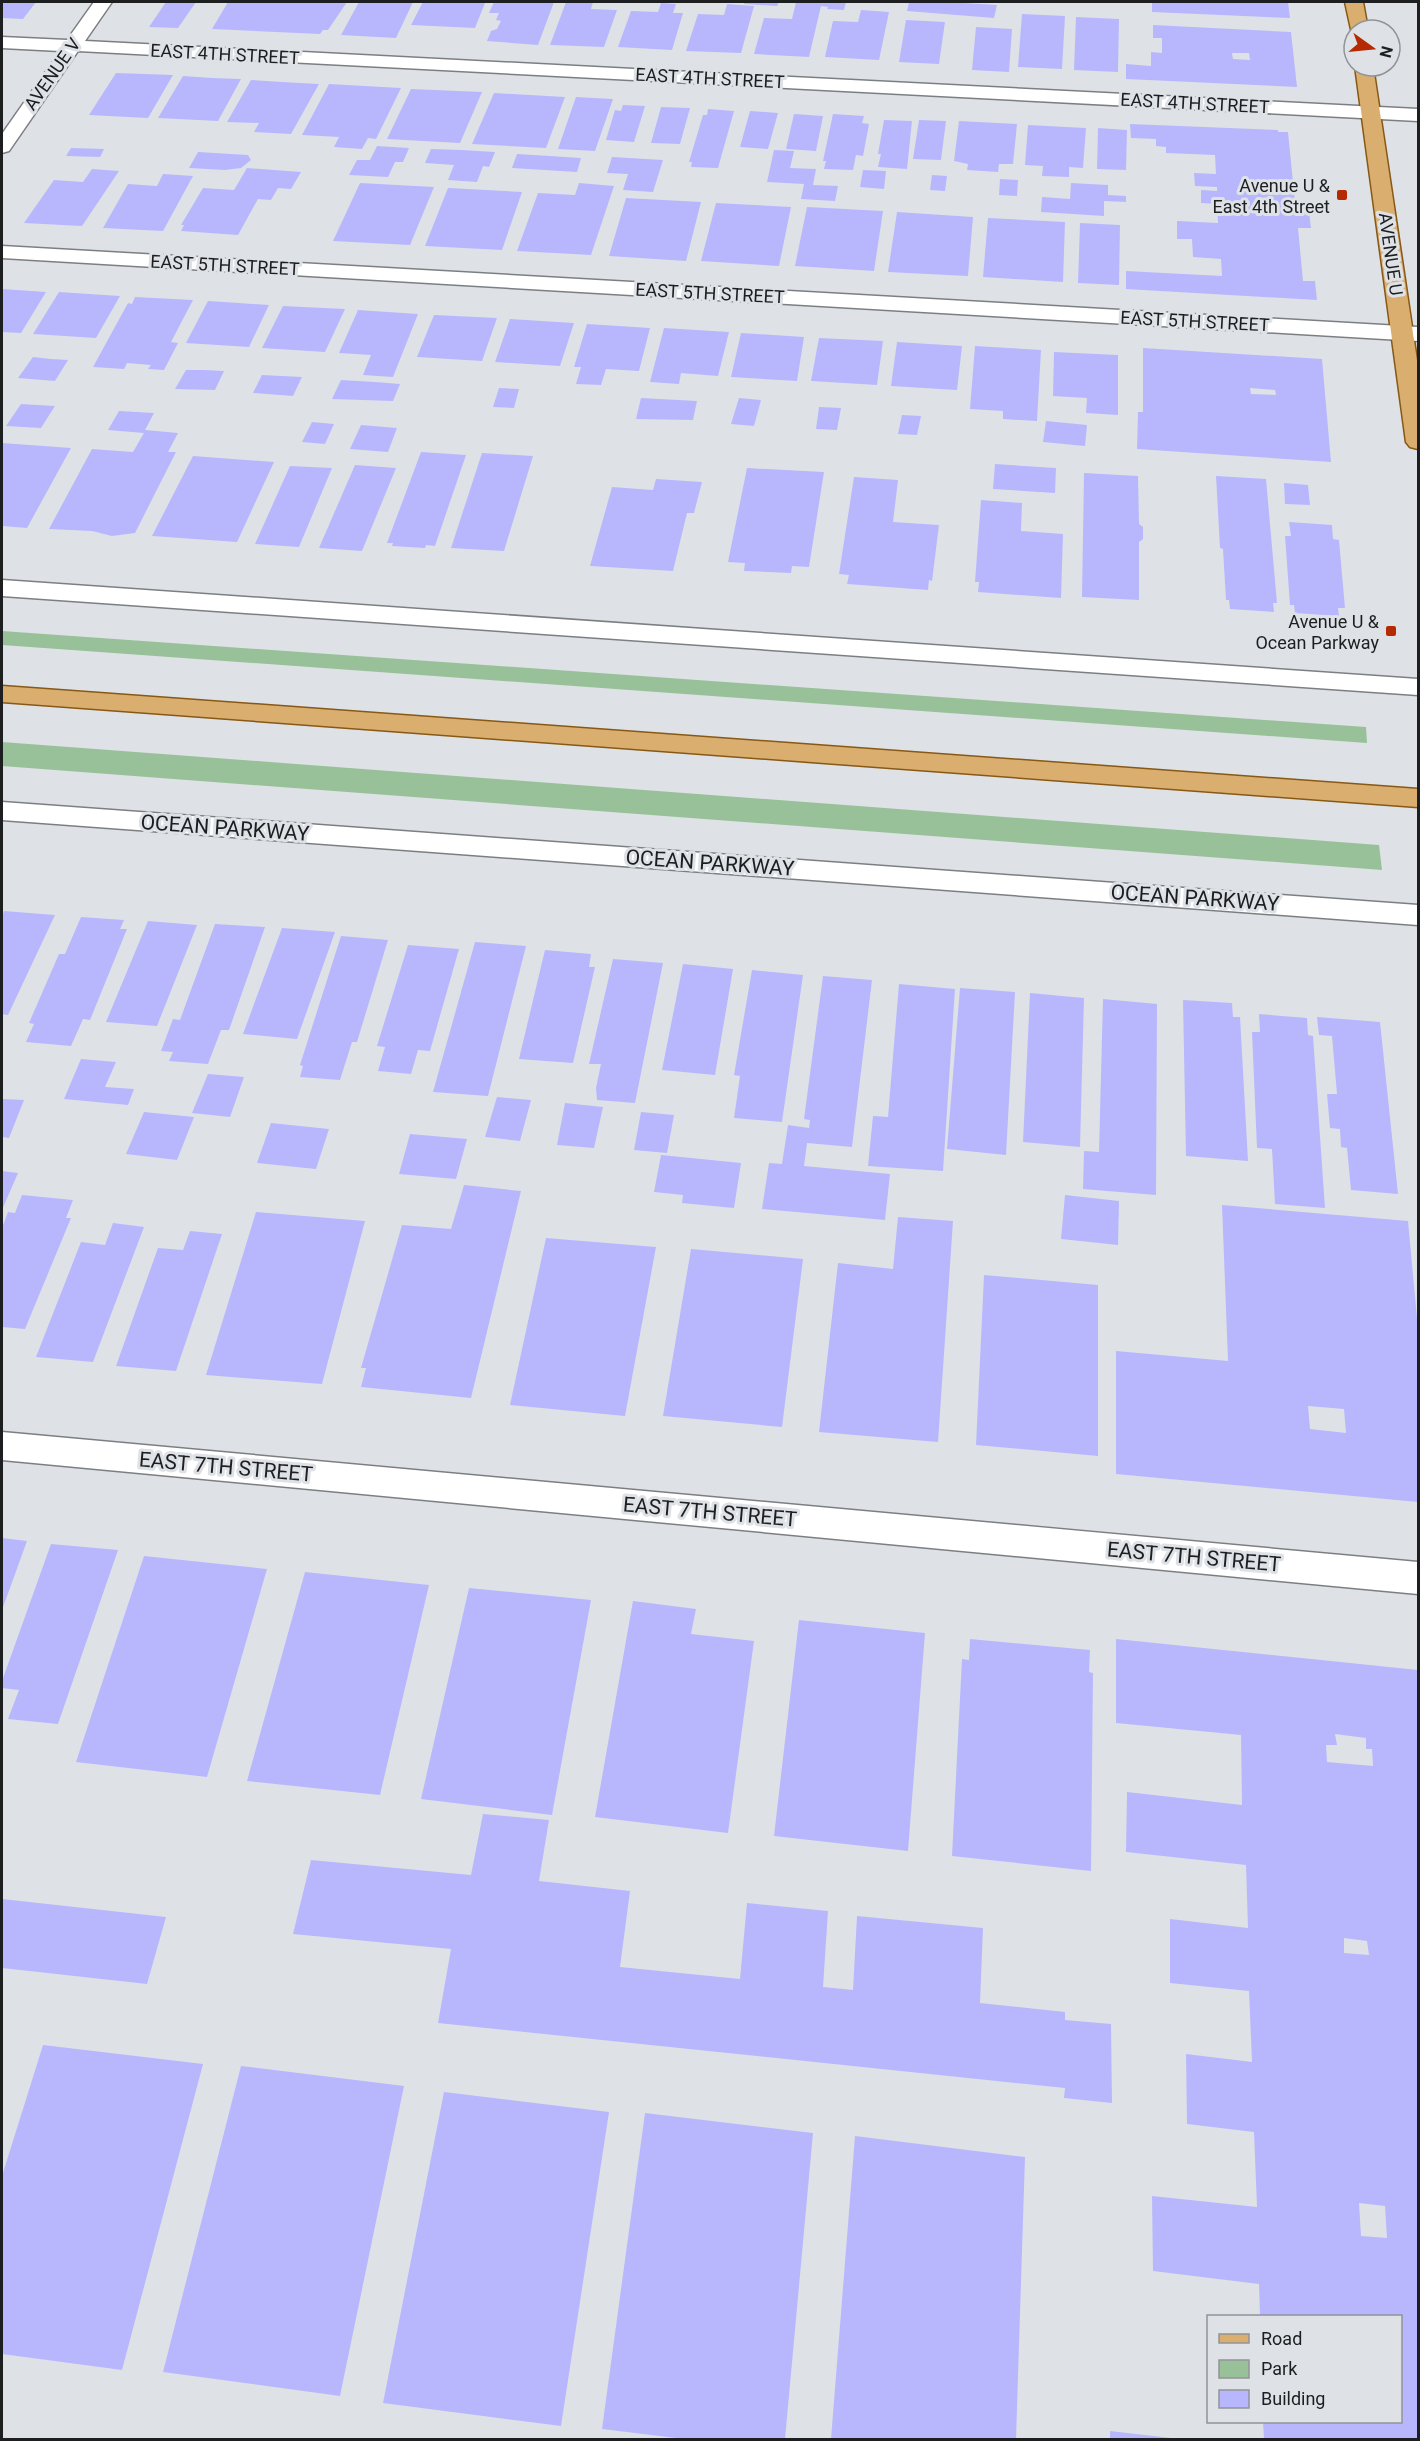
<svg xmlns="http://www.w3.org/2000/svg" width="1420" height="2441" font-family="Roboto,sans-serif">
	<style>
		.green { fill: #99c199 }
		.building { fill: #b8b7fe; fill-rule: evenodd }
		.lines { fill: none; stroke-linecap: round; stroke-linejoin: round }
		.minor-casing { stroke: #7c7f82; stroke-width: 3 }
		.major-casing { stroke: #885815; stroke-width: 3 }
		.minor { fill: #fff; fill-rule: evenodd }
		.major { fill: #daae6f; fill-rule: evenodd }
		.poi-dot { fill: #b52a02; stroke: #dee2e6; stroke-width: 2 }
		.labels { text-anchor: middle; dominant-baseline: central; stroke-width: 6; stroke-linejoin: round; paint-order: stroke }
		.far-street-label { font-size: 18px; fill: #1d1e20; stroke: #dee2e6 }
		.far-poi-label { font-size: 18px; fill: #1d1e20; stroke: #dee2e6; text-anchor: end }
		.street-label { font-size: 21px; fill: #1d1e20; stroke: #dee2e6 }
	</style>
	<rect width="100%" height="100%" fill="#dee2e6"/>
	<g class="green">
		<path d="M2,631L1366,727L1367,743L2,645Z"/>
		<path d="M2,742L1379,845L1382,870L2,766Z"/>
	</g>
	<g class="building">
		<path d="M2,2H36L23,19L2,18Z"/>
		<path d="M166,2H196L178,28L149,27Z"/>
		<path d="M228,2H347L328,30H323L320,34L212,29Z"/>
		<path d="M359,2H413L396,38L341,35Z"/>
		<path d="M423,2H458L485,3L475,28L411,25Z"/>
		<path d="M494,2H554L538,45L487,41L491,31L497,29L501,21L496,20L499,13H489Z"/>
		<path d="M566,2H593L591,9L617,10L604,47L550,45Z"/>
		<path d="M745,2H779L777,6L744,4Z"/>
		<path d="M796,2H846L844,10L827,9L828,7L821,6L809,57L754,54L764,18L792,19Z"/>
		<path d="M909,2H947L997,5L994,18L907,11Z"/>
		<path d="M1152,2H1288L1290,18L1152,12Z"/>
		<path d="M661,3L676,4L673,13H683L672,50L618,47L631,11L658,12Z"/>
		<path d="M727,4L754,6L741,53L686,51L698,14L724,15Z"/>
		<path d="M861,10L889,12L879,60L825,57L833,21L858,22Z"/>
		<path d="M1022,14L1065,16L1062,69L1018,67Z"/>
		<path d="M1076,17L1119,19L1118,72L1074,70Z"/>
		<path d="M906,20L945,22L939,64L899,62Z"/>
		<path d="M1153,25L1291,32L1297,87L1126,79V64L1151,66V52L1162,53V38H1153ZM1232,53H1249L1250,60L1233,59Z"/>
		<path d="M976,27L1012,29L1009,72L972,70Z"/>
		<path d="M116,73L145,74L173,75L148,118L89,115Z"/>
		<path d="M183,76L212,78L241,79L218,121L158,118Z"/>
		<path d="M251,80L282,82L319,84L291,134L254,132L259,123L227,122Z"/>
		<path d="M329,84L401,88L376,139L368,138L362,149L334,147L339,137L302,135Z"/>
		<path d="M411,89L482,92L460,143L387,139Z"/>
		<path d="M494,93L565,97L546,148L472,144Z"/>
		<path d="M576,97L613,99L595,151L558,149Z"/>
		<path d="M623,105L645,106L634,142L606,140L615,110L621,111Z"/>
		<path d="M661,107L690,108L680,144L651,143Z"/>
		<path d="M708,109L734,111L718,168L691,167L692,162H689L703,115H707Z"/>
		<path d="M750,111L778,113L768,149L740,147Z"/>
		<path d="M794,114L823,116L816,151L786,149Z"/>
		<path d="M833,114L864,116L862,123L869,124L863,156L856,155L853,170L824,169L826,161H823Z"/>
		<path d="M884,120L912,121L907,169L878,167L881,154H878Z"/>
		<path d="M919,120L946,121L941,160L913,159Z"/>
		<path d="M959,121L1017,124L1013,164H999L998,172L967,170L968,164L954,161Z"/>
		<path d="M1130,124L1278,130V132H1288L1296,212H1309L1311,228H1298L1303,281H1315L1317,300L1126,289V271L1222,276L1221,259L1193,257L1192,239H1177V221L1218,223L1217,204L1201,203V190L1217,191V187L1195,186L1194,173L1216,174L1215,155L1166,153V147L1156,146V139L1131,138Z"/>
		<path d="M1028,125L1086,128L1083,168L1069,167V177L1042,176L1043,166L1025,165Z"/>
		<path d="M1098,128L1127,130L1126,170L1097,169Z"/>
		<path d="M377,146L409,148L403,162H395L388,177L349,175L357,160H370Z"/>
		<path d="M71,148L104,149L100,157L66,156Z"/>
		<path d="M431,149L461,150L495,152L489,167L483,166L477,182L448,180L454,165L425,163Z"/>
		<path d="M774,150L794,151L790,168L816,169L813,185L838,186L835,201L801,199L804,184L767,182Z"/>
		<path d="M198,152L248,155L251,160L241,168L225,170L189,168Z"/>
		<path d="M517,154L550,156L581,158L577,172L512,168Z"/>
		<path d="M612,157L663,160L653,192L623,190L628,174L607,173Z"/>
		<path d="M247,168L301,172L291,189L278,188L271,200L258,199L238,235L181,231L184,225H181L203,188L234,190Z"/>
		<path d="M92,169L119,171L82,226L24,223L54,180L83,182Z"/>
		<path d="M863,170L886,171L884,189L860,187Z"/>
		<path d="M163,174L193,176L163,231L103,228L128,184L157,186Z"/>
		<path d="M932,175L947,176L945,191L930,190Z"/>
		<path d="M1000,179L1018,180L1017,196L999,195Z"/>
		<path d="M360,183L434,187L410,245L333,241Z"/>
		<path d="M579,183L614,186L591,255L517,251L538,193L575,195Z"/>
		<path d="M1071,183L1108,185V195L1126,196V202L1104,201V216L1041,212L1042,197L1070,199Z"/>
		<path d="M448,188L522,192L502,250L425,246Z"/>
		<path d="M626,198L701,202L686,261L609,256Z"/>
		<path d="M716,203L791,207L779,266L701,261Z"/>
		<path d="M807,207L883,211L874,271L795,266Z"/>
		<path d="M897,212L973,217L968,276L888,272Z"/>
		<path d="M988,218L1065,222L1063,282L983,277Z"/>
		<path d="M1080,223L1120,225L1119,285L1078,283Z"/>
		<path d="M2,289L46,292L21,333L2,332Z"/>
		<path d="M59,292L89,294L120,296L96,338L33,334Z"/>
		<path d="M135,297L193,300L171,342L178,343L164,370L148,369L151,365L127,363L124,369L93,367L128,303L132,304Z"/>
		<path d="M208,301L239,303L269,305L249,347L186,343Z"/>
		<path d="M283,306L345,309L325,352L262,348Z"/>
		<path d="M358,310L418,314L393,377L363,375L371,355L339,353Z"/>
		<path d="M434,315L497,318L482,361L417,357Z"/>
		<path d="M510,319L574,323L560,366L495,362Z"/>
		<path d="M587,324L650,328L639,371L606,369L601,385L576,384L581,367H574Z"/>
		<path d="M664,328L729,332L718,376L681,373L679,384L650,382Z"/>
		<path d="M741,333L804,337L797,381L731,377Z"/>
		<path d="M819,338L883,341L877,385L811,381Z"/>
		<path d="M897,342L962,346L957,390L891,386Z"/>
		<path d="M975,346L1041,350L1037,421L1003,419V411L970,409Z"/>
		<path d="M1143,348L1322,359L1331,462L1137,449L1138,412H1143ZM1250,388L1275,390L1276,395L1251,394Z"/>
		<path d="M1054,352L1118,355V415L1086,413L1087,398L1053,396Z"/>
		<path d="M33,357L51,359L68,360L55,381L18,378Z"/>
		<path d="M186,370H204L224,371L215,390L175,389Z"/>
		<path d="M262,375L302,377L293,396L253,393Z"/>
		<path d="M341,380L375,382L400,384L393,401L332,399Z"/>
		<path d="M499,388L519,389L514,408L493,407Z"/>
		<path d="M641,398L697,401L693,420L636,419Z"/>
		<path d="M739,398L761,400L754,426L731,424Z"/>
		<path d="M21,404L55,406L41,428L6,426Z"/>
		<path d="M819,407L841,408L837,430L816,429Z"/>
		<path d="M119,411L154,413L145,430L178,433L168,452H176L135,533L112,536L92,531L49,529L92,449L133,452L144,433L108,430Z"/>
		<path d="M902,415L921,416L917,435L898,434Z"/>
		<path d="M1046,421L1087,425L1085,446L1043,442Z"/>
		<path d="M312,422L334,424L325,444L302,442Z"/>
		<path d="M361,425L397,428L388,452L350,449Z"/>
		<path d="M2,443L71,448L27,528L2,526Z"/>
		<path d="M421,452L466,455L435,546L426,545L425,548L392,546L393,543H387Z"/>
		<path d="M482,453L533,456L504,551L451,548Z"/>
		<path d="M193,456L274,462L237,542L152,536Z"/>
		<path d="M995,464L1056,468L1055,493L993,489Z"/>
		<path d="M355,465L396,468L362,551L319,548Z"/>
		<path d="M290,466L332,468L299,547L255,544Z"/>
		<path d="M747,468L824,472L809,567L792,566L791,573L744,571L745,563L728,562Z"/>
		<path d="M1084,473L1138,476L1139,524L1143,527V539L1139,542V600L1082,597Z"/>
		<path d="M1216,476L1266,479L1277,603H1273L1274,612L1230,609L1229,600H1226L1223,549L1220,548Z"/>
		<path d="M854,477L898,480L893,522L939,525L932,581L929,580L928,590L847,584L849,575L839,574Z"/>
		<path d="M656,479L702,482L694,513H687L673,571L590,566L612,487L653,490Z"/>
		<path d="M1284,483L1308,485L1310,505L1285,504Z"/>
		<path d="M981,500L1022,503L1021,531L1063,534L1061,598L978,592L979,582H975Z"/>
		<path d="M1289,522L1332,525L1333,539L1339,540L1345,608H1338L1339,616L1295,613L1294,605H1290L1285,536H1291Z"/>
		<path d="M4,911L55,915L8,1015L2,1014V917Z"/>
		<path d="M81,917L124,920L120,929H127L90,1020L83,1019L71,1046L26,1042L34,1024L29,1023L59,954H65Z"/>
		<path d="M148,921L197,925L157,1026L106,1022Z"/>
		<path d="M215,924L265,927L229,1030H221L208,1064L169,1061L173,1052L161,1051L173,1019L180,1020Z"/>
		<path d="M282,928L335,932L297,1039L243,1034Z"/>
		<path d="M341,936L388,940L357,1042H352L340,1080L300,1077L303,1066L300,1065Z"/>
		<path d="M475,942L526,946L488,1096L433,1092Z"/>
		<path d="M408,945L459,949L430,1051L418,1050L411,1074L378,1071L385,1047L377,1046Z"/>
		<path d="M545,950L591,954L589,967H595L573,1063L519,1059Z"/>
		<path d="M613,959L663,963L635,1103L597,1100L596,1088L601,1064H589Z"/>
		<path d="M683,964L733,969L715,1075L662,1070Z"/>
		<path d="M752,970L803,975L782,1122L734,1118L740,1076L734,1075Z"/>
		<path d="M823,976L872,980L852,1147L807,1143L804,1166L890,1174L885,1220L762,1209L769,1163L782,1164L788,1125L809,1128L810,1120L804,1119Z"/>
		<path d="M899,984L955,989L943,1171L868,1166L873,1116L888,1117Z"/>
		<path d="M960,988L1015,992L1006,1155L947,1149Z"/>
		<path d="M1030,993L1084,998L1080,1147L1023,1142Z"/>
		<path d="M1103,999L1157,1004L1156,1195L1083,1189L1084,1151L1099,1152Z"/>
		<path d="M1183,1000L1232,1003L1233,1017H1240L1248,1161L1186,1156Z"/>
		<path d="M1259,1014L1307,1018L1308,1035L1313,1036L1325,1208L1275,1204L1272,1149L1257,1148L1252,1032H1260Z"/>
		<path d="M1317,1017L1380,1022L1398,1194L1351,1190L1347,1148L1341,1147L1340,1129L1330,1128L1327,1094H1337L1332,1036L1319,1035Z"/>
		<path d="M81,1059L116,1062L105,1087L134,1089L128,1105L64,1099Z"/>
		<path d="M208,1074L244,1077L230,1117L192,1113Z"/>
		<path d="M497,1097L531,1100L520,1141L485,1137Z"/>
		<path d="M2,1099L24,1100L9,1138L2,1137Z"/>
		<path d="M565,1103L603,1107L594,1148L557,1145Z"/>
		<path d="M144,1112L194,1117L177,1160L126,1154Z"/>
		<path d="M641,1112L674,1115L667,1153L634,1150Z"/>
		<path d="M271,1123L329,1129L316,1169L257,1163Z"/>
		<path d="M410,1134L467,1139L456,1179L399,1174Z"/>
		<path d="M661,1155L741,1163L734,1208L682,1203L683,1195L654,1192Z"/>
		<path d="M2,1171L18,1173L2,1210Z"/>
		<path d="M464,1185L521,1191L471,1398L361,1387L366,1368H361L402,1225L451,1229Z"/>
		<path d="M22,1195L73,1200L66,1218H71L25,1329L2,1327V1228L8,1212L15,1213Z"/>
		<path d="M1065,1195L1119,1201L1118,1245L1061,1239Z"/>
		<path d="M1222,1205L1408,1221L1418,1329V1502L1116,1474V1351L1228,1361ZM1308,1406L1344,1409L1346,1433L1310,1429Z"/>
		<path d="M256,1212L365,1221L322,1384L206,1375Z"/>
		<path d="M898,1217L953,1221L938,1442L819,1432L838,1263L893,1269Z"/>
		<path d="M113,1223L144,1227L93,1362L36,1357L81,1242L105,1245Z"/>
		<path d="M190,1231L222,1234L176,1371L116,1366L158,1248L183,1250Z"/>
		<path d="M546,1238L656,1247L625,1416L510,1405Z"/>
		<path d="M691,1249L803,1259L782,1427L663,1416Z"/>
		<path d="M984,1275L1098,1285V1456L976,1445Z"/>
		<path d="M2,1538L27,1541L2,1610Z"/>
		<path d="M51,1544L118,1550L58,1724L8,1719L19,1690L2,1688V1681Z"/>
		<path d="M144,1556L267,1569L207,1777L76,1762Z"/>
		<path d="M305,1572L429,1585L380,1795L247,1781Z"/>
		<path d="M469,1588L591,1600L552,1815L421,1799Z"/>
		<path d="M633,1601L696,1609L691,1634L754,1641L728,1833L595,1817Z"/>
		<path d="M799,1620L925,1633L908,1851L774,1836Z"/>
		<path d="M970,1639L1090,1650L1089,1672L1093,1673L1091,1871L952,1856L962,1659L969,1660Z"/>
		<path d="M1116,1639L1418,1670V2439H1264L1263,2422H1400L1401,2316H1260L1259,2284L1153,2271L1152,2196L1257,2207L1254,2132L1187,2124L1186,2054L1252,2062L1249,1991L1170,1983V1919L1248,1928L1246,1865L1126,1852L1127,1792L1242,1805L1241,1735L1116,1723ZM1335,1734L1366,1738V1749H1372L1373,1766L1327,1762L1326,1745H1337ZM1344,1938L1367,1941L1369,1955L1344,1953ZM1359,2203L1385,2206L1387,2238L1361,2236Z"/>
		<path d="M483,1814L549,1820L539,1881L630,1891L620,1967L740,1979L747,1903L828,1911L823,1987L853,1990L857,1916L983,1928L980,2003L1065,2012V2020L1111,2024L1112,2103L1064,2098L1065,2088L438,2023L451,1949L293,1934L311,1860L471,1875Z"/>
		<path d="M2,1899L166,1917L147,1984L2,1968Z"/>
		<path d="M43,2045L203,2064L122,2370L2,2354V2176Z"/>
		<path d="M241,2066L404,2086L340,2396L163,2372Z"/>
		<path d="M444,2092L609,2112L561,2426L383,2403Z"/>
		<path d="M645,2113L813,2133L785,2439H684L602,2429Z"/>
		<path d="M855,2136L1025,2157L1016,2439H831Z"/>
		<path d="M1110,2431L1171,2438V2439H1110Z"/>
	</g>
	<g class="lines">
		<g class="minor-casing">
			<g id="minor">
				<path d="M94,2H112L85,41L1418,109V121L78,51L9,151L2,153V134L60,51L2,48V37L67,40Z"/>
				<path d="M2,246L1418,327V341L2,258Z"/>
				<path d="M2,580L1418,679V695L2,596Z"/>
				<path d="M2,802L1418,905V925L2,820Z"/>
				<path d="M2,1432L1418,1562V1594L2,1460Z"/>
			</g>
		</g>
		<g class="major-casing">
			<g id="major">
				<path d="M1345,2H1363L1368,30H1354L1352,34Z"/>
				<path d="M1355,66H1373L1418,367V449L1410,447L1406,442Z"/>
				<path d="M2,686L1418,789V807L2,702Z"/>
			</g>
		</g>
		<use href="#minor" class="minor"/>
		<use href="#major" class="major"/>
	</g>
	<g class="poi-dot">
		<rect x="1336" y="189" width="12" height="12" rx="3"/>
		<rect x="1385" y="625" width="12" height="12" rx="3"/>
	</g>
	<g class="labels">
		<g class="far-street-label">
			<text transform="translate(225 54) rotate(3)">EAST 4TH STREET</text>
			<text transform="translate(52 74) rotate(-55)">AVENUE V</text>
			<text transform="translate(710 78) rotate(3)">EAST 4TH STREET</text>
			<text transform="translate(1195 103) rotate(3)">EAST 4TH STREET</text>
			<text transform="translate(1391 254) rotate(82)">AVENUE U</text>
			<text transform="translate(225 265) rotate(3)">EAST 5TH STREET</text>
			<text transform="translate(710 293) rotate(3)">EAST 5TH STREET</text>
			<text transform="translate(1195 321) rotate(3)">EAST 5TH STREET</text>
		</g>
		<g class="far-poi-label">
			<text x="1330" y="185">Avenue U &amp;<tspan x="1330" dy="21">East 4th Street</tspan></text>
			<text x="1379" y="621">Avenue U &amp;<tspan x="1379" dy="21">Ocean Parkway</tspan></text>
		</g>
		<g class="street-label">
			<text transform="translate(225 828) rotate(4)">OCEAN PARKWAY</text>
			<text transform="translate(710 863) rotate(4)">OCEAN PARKWAY</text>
			<text transform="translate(1195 898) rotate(4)">OCEAN PARKWAY</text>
			<text transform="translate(226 1467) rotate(5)">EAST 7TH STREET</text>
			<text transform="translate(710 1512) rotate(5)">EAST 7TH STREET</text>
			<text transform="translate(1194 1557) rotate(5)">EAST 7TH STREET</text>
		</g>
	</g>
	<rect width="1420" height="2441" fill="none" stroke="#1d1e20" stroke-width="6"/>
	<rect x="1207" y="2315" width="195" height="108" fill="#dee2e6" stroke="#919497" stroke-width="1.5"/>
	<rect x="1219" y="2334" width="30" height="9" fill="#daae6f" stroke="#919497" stroke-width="1.5"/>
	<text x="1261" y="2345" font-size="18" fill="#1d1e20">Road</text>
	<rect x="1219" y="2360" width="30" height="18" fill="#99c199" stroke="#919497" stroke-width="1.5"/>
	<text x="1261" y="2375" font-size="18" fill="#1d1e20">Park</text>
	<rect x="1219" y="2390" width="30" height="18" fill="#b8b7fe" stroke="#919497" stroke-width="1.5"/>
	<text x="1261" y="2405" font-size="18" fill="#1d1e20">Building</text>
	<g transform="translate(1372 48) rotate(105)"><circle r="28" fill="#dee2e6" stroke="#919497" stroke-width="1.5"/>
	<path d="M0-4.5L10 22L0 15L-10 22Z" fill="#b52a02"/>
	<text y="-9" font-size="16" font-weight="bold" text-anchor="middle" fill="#1d1e20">N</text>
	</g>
</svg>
